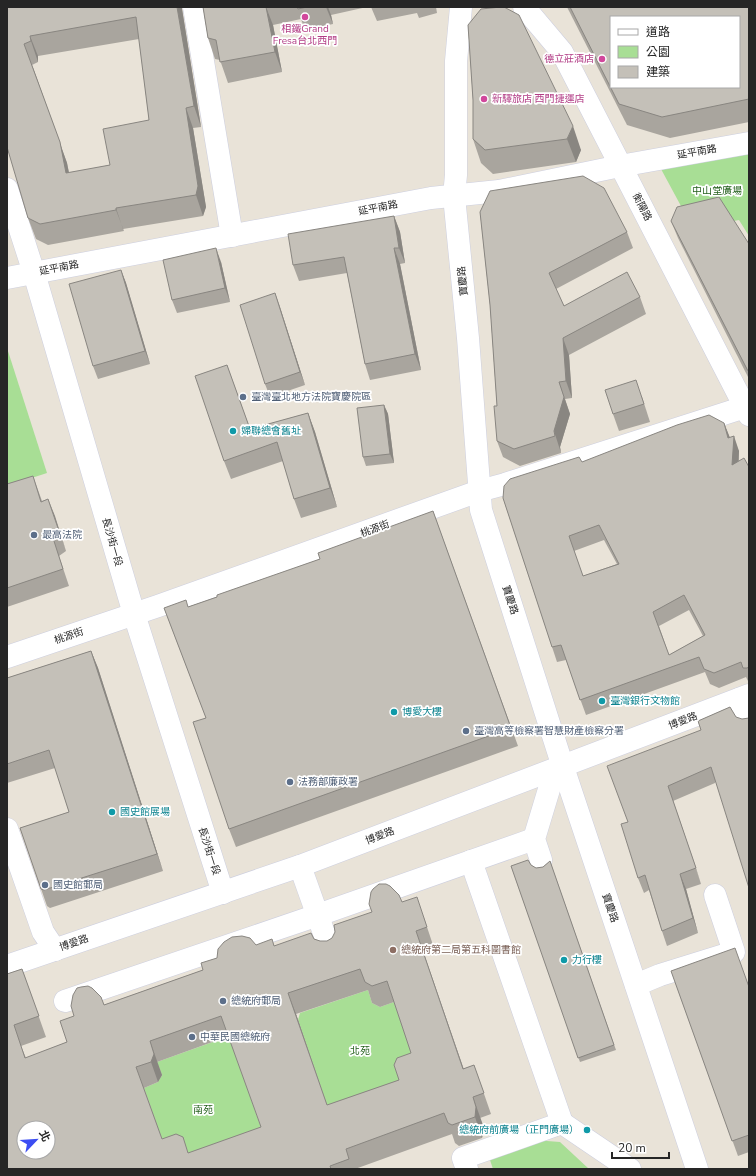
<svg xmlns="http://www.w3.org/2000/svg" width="756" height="1176" font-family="'Nunito Sans','Noto Sans TC',sans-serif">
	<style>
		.green { fill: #a8de95 }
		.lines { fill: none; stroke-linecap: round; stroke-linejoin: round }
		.minor-casing { stroke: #cdcfdf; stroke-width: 23 }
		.minor { stroke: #fff; stroke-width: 22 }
		.wall { fill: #a9a59e; fill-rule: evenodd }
		.shaded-wall { fill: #898681 }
		.building { fill: #c4c0b8; stroke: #898681; fill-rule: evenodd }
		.hotel-dot { fill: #d1479c; stroke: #fff; stroke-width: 1.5 }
		.service-dot { fill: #5c6f8a; stroke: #fff; stroke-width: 1.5 }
		.culture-dot { fill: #0f9aa8; stroke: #fff; stroke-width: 1.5 }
		.education-dot { fill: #8d6e63; stroke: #fff; stroke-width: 1.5 }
		.labels { text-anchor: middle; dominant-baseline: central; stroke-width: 3.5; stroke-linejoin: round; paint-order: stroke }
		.hotel-label { font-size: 10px; fill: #b23c85; stroke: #fff }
		.street-label { font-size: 10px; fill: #262626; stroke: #fff }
		.park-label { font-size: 10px; fill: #235f1b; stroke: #fff }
		.service-label { font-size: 10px; fill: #4e5e75; stroke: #fff; text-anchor: start }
		.culture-label { font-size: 10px; fill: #0d838f; stroke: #fff; text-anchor: start }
		.education-label { font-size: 10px; fill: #785e54; stroke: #fff; text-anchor: start }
	</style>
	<rect width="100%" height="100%" fill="#e9e3d8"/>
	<g class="green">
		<path d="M749,151V236L739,220L697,228L695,232L661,169Z"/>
		<path d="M7,348L47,473L7,486Z"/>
		<path d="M368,990L372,1003L380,1007L394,1002L419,1074L332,1120L298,1020L300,1013Z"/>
		<path d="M224,1038L231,1042L266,1142L169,1159L144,1088L158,1082L162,1075L157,1062Z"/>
		<path d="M534,1140L560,1142L589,1169H493L489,1157Z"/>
	</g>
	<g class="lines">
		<g class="minor-casing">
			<g id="minor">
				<path d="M194,7L232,236"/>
				<path d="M461,7L456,61V175L454,196L468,338L481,510L563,767L697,1169"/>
				<path d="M524,7L562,52L749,415"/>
				<path d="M7,189L34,273L134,614L223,893"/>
				<path d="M7,278L431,198L499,191L620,166L749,143"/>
				<path d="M7,657L158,606L479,491L505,484L745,407"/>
				<path d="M739,699L749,722"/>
				<path d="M7,829L43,932L55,950"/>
				<path d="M541,860L534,839L550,786L563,767"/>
				<path d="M471,861L562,1123"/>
				<path d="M300,866L330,950"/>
				<path d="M7,966L300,866L749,695"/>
				<path d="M636,985L660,975L734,952L715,895"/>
				<path d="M65,1001L318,915L534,839"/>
				<path d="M467,1169L463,1158L562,1123L630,1169"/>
			</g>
		</g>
		<use href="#minor" class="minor"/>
	</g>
	<g class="wall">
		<path d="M7,7L182,9L201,127L193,128L206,207L203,216L123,229L124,231L48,245L36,239L28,218ZM139,39L149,120L110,165L69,173L67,163L32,65L38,62V56Z"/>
		<path d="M203,7H367L331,15L333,24L305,30L301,19L273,25L282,72L228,83L220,60L215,59L208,38Z"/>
		<path d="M371,7H436L437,13L419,18L417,13L377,21Z"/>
		<path d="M567,7H749V122L670,138L627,125Z"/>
		<path d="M468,25L581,150L576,162L493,174L481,163L473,139V100Z"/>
		<path d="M480,212L627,232L633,248L556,289L564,306L640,297L646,314L569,355L572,398L565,399L570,414L560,447L561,453L520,466L503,457L497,441V406L490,305Z"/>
		<path d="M394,216L400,232L405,263L400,264L421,370L370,380L365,364L347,273L299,281L293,265Z"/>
		<path d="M671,221L749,244V379L678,238Z"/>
		<path d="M221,262L230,302L177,313L172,300Z"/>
		<path d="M121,270L126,283L150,364L98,379L93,366Z"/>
		<path d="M275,293L305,385L270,397L265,384Z"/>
		<path d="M227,365L250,429L308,413L315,432L337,507L301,518L294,499L283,461L231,479L224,461Z"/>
		<path d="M642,397L650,422L619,431L613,414Z"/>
		<path d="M384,405L388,414L394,463L366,466L363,457Z"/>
		<path d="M724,423L730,438L739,451V461L749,467V683L746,677L719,688L710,684L705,672L586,715L566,660L557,662L503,498L582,462ZM604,540L617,564L583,576L574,551ZM689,610L703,636L669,655L659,626Z"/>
		<path d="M33,476L42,501L48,499L66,551L59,556L69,586L7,607V484Z"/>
		<path d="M433,511L518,746L236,847L229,829L206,718L164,608L188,607L217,597L320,559Z"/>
		<path d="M91,651L98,668L163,871L50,908L47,906L20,828L69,812L55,768L7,783V678Z"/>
		<path d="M730,707L715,783L673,801L701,884L686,889L698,933L667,946L662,931L649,890L644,893L638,878L628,822L701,730L698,721Z"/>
		<path d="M550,861L616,1050L580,1062L511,866L531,865L536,868L543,867Z"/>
		<path d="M402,902L424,918L434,948L423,951L463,1069L474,1065L491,1114L480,1118L484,1128L482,1138L459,1146L455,1143L452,1134L355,1169H7V974L22,969L46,1037L21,1046L26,1058L67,1042L104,1005L203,970L256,945L274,946L314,939L320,941H327ZM368,990L372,1003L380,1007L394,1002L411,1053L399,1080L327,1105L296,1014ZM229,1036L261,1127L189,1153L162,1139L144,1088L158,1082L162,1075L157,1062Z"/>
		<path d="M671,971L749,987V1152L738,1156Z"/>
	</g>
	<g class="shaded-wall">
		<path d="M177,7H182V9L201,127L194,106Z"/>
		<path d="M266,7L273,25L282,72L275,52Z"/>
		<path d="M326,7H328L331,15L333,24Z"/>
		<path d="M30,36L38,56V62L31,41Z"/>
		<path d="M32,65L67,163L73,194L66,173Z"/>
		<path d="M186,108L193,128L206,207L203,216L196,195Z"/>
		<path d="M573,126L581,150L576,162L567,139Z"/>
		<path d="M116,208L123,229L124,231L116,210Z"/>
		<path d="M394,216L400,232L405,263L399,248Z"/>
		<path d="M216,248L221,262L230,302L225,288Z"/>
		<path d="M394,248L400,264L421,370L415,354Z"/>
		<path d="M121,270L126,283L150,364L145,351Z"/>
		<path d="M275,293L280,307L305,385L300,372Z"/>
		<path d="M563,338L569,355L572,398L566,381Z"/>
		<path d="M559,382L570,414L560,447L561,453L554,431Z"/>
		<path d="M384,405L388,414L394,463L390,454Z"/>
		<path d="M308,413L315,432L337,507L330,488Z"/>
		<path d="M724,423L730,438L734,436L739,451L737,480L732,465L728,438Z"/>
		<path d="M48,499L55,516L66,551L60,534Z"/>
		<path d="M91,651L98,668L163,871L157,854Z"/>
		<path d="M668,786L673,801L701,884L696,868Z"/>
		<path d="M680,874L686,889L698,933L693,918Z"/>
		<path d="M416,931L423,951L471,1090L463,1069Z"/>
		<path d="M288,993L296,1014L334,1126L327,1105Z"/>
		<path d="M150,1041L162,1075L158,1082L151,1062Z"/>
		<path d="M473,1097L484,1128L482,1138L475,1117Z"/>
	</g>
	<g class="building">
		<path d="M7,7H177L194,106L186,108L198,186L196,195L116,208V210L40,224L28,218L7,147ZM136,17L149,120L103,129L110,165L66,173L60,142L24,44L31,41L30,36Z"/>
		<path d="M203,7H266L275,52L220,62L216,40L208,38Z"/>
		<path d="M297,7H307L298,9Z"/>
		<path d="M501,7H504L519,15L573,126L567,139L485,150L473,139V100L468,25L481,9Z"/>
		<path d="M570,7H749V99L662,117L619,104ZM611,17H739V87H611Z"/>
		<path d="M583,176L604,188L627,232L549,273L564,306L627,272L640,297L563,338L566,381L559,382L564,397L554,431L555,436L514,449L497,441L494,406H497L490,305L480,212L490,191Z"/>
		<path d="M719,197L749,244V371H748L671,221L677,207Z"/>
		<path d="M394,216L399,248H394L415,354L365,364L344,257L293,265L288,234Z"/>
		<path d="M216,248L225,288L172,300L163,260Z"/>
		<path d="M121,270L145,351L93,366L69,284Z"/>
		<path d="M275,293L300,372L265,384L240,305Z"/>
		<path d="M227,365L250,429L308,413L330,488L294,499L277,442L224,461L195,376Z"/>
		<path d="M636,380L644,404L613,414L605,390Z"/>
		<path d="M384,405L390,454L363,457L357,408Z"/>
		<path d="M709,415L724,423L728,438L734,436L732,465L744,458L749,467V667L747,668H743L741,662L714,673L704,669L699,657L580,700L561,645L552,647L503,498L504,486L510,479L579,457L582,462L677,425ZM599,525L619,564L583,576L569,536ZM684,595L705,635L669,655L653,612Z"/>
		<path d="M33,476L41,502L48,499L60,534L53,538L63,569L7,588V484Z"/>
		<path d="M433,511L511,728L229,829L193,722L206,718L164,608L186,600L188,607L217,597V595L320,559L318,553Z"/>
		<path d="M91,651L157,854L44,890L41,889L20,828L69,812L49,750L7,764V678Z"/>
		<path d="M730,707L736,717L742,719L749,718V888L711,767L668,786L696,868L680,874L693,918L662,931L645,875L638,878L621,824L628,822L607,766L701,730L698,721Z"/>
		<path d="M528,860L531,865L536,868L543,867L550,861L614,1045L578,1058L511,866Z"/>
		<path d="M379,884H386L390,886L399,895L402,902L417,897L427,927L416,931L463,1069L474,1065L484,1093L473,1097L476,1107L475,1117L452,1125L448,1123L444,1113L346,1149L349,1159L330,1166L331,1169H7V974L22,969L39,1016L14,1025L25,1058L67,1042L60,1021L74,1016L71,1006L73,995L77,988L81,987L88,986L92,988L101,997L104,1005L203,970L201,963L217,958L218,949L224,942L232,937L242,936L250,938L256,945L272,939L274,946L311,933L314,939L320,941H327L332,938L335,932L334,925L372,912L369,904L371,892L373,889ZM360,969L365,982L372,986L387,981L411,1053L397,1058L394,1065L399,1080L327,1105L288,993ZM221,1016L261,1127L188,1153L183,1137L176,1134L162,1139L136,1067L151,1062L154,1054L150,1041ZM24,1128H48V1152H24Z"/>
		<path d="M735,948L749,987V1135L732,1141L671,971Z"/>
	</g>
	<g class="hotel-dot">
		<circle cx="305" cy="17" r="4"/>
		<circle cx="602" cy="59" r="4"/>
		<circle cx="484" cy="99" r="4"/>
	</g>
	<g class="service-dot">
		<circle cx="243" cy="397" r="4"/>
		<circle cx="34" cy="535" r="4"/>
		<circle cx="466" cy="731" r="4"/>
		<circle cx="290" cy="782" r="4"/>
		<circle cx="45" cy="885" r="4"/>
		<circle cx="223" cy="1001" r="4"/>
		<circle cx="192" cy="1037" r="4"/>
	</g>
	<g class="culture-dot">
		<circle cx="233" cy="431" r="4"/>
		<circle cx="602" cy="701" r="4"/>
		<circle cx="394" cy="712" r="4"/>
		<circle cx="112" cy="812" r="4"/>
		<circle cx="564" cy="960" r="4"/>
		<circle cx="587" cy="1130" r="4"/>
	</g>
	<circle class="education-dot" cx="393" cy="950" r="4"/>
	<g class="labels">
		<g class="hotel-label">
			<text x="305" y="29">相鐵Grand<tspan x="305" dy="12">Fresa台北西門</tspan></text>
			<text x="594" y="59" text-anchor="end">德立莊酒店</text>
			<text x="492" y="99" text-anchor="start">新驛旅店 西門捷運店</text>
		</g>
		<g class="street-label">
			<text transform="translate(697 152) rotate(-10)">延平南路</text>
			<text transform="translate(642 207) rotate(63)">衡陽路</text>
			<text transform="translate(378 208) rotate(-11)">延平南路</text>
			<text transform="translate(59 268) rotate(-11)">延平南路</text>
			<text transform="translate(463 281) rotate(-96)">寶慶路</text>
			<text transform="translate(375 529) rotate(-20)">桃源街</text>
			<text transform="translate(112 542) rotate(74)">長沙街一段</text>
			<text transform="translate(510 600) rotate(72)">寶慶路</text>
			<text transform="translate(69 636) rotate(-19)">桃源街</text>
			<text transform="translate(683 721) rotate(-21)">博愛路</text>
			<text transform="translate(380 836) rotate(-21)">博愛路</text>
			<text transform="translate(209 851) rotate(72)">長沙街一段</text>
			<text transform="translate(610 908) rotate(71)">寶慶路</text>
			<text transform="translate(74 943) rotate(-19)">博愛路</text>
		</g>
		<g class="park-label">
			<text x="717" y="191">中山堂廣場</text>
			<text x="360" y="1051">北苑</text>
			<text x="203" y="1110">南苑</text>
		</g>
		<g class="service-label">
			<text x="251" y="397">臺灣臺北地方法院寶慶院區</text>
			<text x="42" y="535">最高法院</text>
			<text x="474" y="731">臺灣高等檢察署智慧財產檢察分署</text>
			<text x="298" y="782">法務部廉政署</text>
			<text x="53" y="885">國史館郵局</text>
			<text x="231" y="1001">總統府郵局</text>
			<text x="200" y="1037">中華民國總統府</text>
		</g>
		<g class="culture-label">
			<text x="241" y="431">婦聯總會舊址</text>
			<text x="610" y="701">臺灣銀行文物館</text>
			<text x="402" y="712">博愛大樓</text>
			<text x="120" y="812">國史館展場</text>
			<text x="572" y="960">力行樓</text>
			<text x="579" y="1130" text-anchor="end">總統府前廣場（正門廣場）</text>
		</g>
		<g class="education-label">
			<text x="401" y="950">總統府第二局第五科圖書館</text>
		</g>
	</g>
	<rect width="756" height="1176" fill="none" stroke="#262626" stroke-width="16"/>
	<rect x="610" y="16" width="130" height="72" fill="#ffffff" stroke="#a8a8a8"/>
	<rect x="618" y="29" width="20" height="6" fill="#ffffff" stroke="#a8a8a8"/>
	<text x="646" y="36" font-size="12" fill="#262626">道路</text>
	<rect x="618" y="46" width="20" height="12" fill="#a8de95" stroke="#a8a8a8"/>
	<text x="646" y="56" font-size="12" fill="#262626">公園</text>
	<rect x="618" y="66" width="20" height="12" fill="#c4c0b8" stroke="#a8a8a8"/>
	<text x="646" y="76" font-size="12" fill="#262626">建築</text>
	<g transform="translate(36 1140) rotate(65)"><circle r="19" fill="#ffffff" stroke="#a8a8a8"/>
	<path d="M0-3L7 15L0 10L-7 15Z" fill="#3c4df2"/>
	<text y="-6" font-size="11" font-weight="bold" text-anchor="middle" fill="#262626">北</text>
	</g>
	<path d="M612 1152v6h57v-6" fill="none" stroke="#262626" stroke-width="2"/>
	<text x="618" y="1152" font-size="12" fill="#262626" stroke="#ffffff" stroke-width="3" paint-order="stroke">20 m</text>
</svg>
